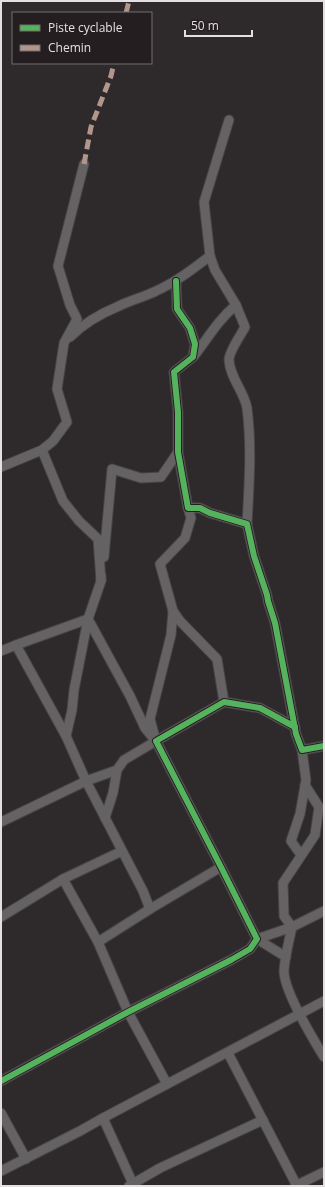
<svg xmlns="http://www.w3.org/2000/svg" width="325" height="1187" font-family="'Open Sans',sans-serif">
	<style>
		.lines { fill: none; stroke-linecap: round; stroke-linejoin: round }
		.minor-casing { stroke: #474445; stroke-width: 11 }
		.minor { stroke: #656263; stroke-width: 9 }
		.quiet { stroke: #b2968c; stroke-width: 5; stroke-dasharray: 10 5; stroke-linecap: butt }
		.cycleway-casing { stroke: #251e21; stroke-width: 8 }
		.cycleway { stroke: #56b35d; stroke-width: 6 }
	</style>
	<rect width="100%" height="100%" fill="#2e292b"/>
	<g class="lines">
		<g class="minor-casing">
			<g id="minor">
				<path d="M84,164L58,266L70,305L77,319L64,343L57,389L67,422L53,441L42,450L63,501L79,521L98,539L101,581"/>
				<path d="M210,256L215,270L236,305L245,327C241,335 229,351 229,360C230,378 244,391 247,408C252,447 249,486 247,524"/>
				<path d="M176,281L177,309L190,328L195,344L193,357L174,372L178,412V452L188,508H200L210,513L247,524L254,556L267,595L268,601L275,623L296,734L302,750L324,746"/>
				<path d="M70,337C84,323 102,313 119,306C131,300 144,297 156,291C176,282 193,269 210,256L204,202L229,120"/>
				<path d="M194,356C208,338 218,320 236,305"/>
				<path d="M1,467L42,450"/>
				<path d="M188,508L191,518L185,538L160,564L173,611L180,621L217,659L224,702"/>
				<path d="M104,557L112,469L141,478L161,477L178,452"/>
				<path d="M16,645L66,736L86,781L143,891L150,909"/>
				<path d="M1,651L16,645L88,619L130,696L145,728L153,738"/>
				<path d="M66,736L72,710L74,690L88,619L101,581V575"/>
				<path d="M105,818L113,793L117,770"/>
				<path d="M1,822L86,781L117,770L124,760L156,741L150,719L171,635L173,611"/>
				<path d="M301,855L291,841L300,814L306,780L302,750"/>
				<path d="M63,879L98,942L128,1012L167,1084"/>
				<path d="M324,911L292,927C289,941 285,956 284,970C283,990 313,1039 324,1057"/>
				<path d="M1,917L63,879L122,851"/>
				<path d="M98,942L150,909L221,867"/>
				<path d="M286,957L257,939L292,927L284,916L283,883L315,835L319,807L305,785"/>
				<path d="M228,1053L297,1186"/>
				<path d="M1,1081L128,1012L231,960L250,949L257,939L221,867L156,741L224,702L260,708L295,727"/>
				<path d="M1,1113L26,1159"/>
				<path d="M103,1118L134,1186"/>
				<path d="M1,1171L80,1131L103,1118L324,1001"/>
				<path d="M129,1186L160,1168L263,1120"/>
				<path d="M295,1186L324,1172"/>
			</g>
		</g>
		<use href="#minor" class="minor"/>
		<g class="quiet">
			<path d="M126,13L129,1"/>
			<path d="M84,164L91,127L111,76L114,63"/>
		</g>
		<g class="cycleway-casing">
			<g id="cycleway">
				<path d="M176,281L177,309L190,328L195,344L193,357L174,372L178,412V452L188,508H200L210,513L247,524L254,556L267,595L268,601L275,623L296,734L302,750L324,746"/>
				<path d="M1,1081L128,1012L231,960L250,949L257,939L221,867L156,741L224,702L260,708L295,727"/>
			</g>
		</g>
		<use href="#cycleway" class="cycleway"/>
	</g>
	<rect width="325" height="1187" fill="none" stroke="#e4e0e1" stroke-width="4"/>
	<rect x="12" y="12" width="140" height="52" fill="#251e21" stroke="#716c6e"/>
	<rect x="20" y="25" width="20" height="6" fill="#56b35d" stroke="#716c6e"/>
	<text x="48" y="32" font-size="12" fill="#e4e0e1">Piste cyclable</text>
	<rect x="20" y="45" width="20" height="6" fill="#b2968c" stroke="#716c6e"/>
	<text x="48" y="52" font-size="12" fill="#e4e0e1">Chemin</text>
	<path d="M185 30v6h67v-6" fill="none" stroke="#e4e0e1" stroke-width="2"/>
	<text x="191" y="30" font-size="12" fill="#e4e0e1" stroke="#251e21" stroke-width="3" paint-order="stroke">50 m</text>
</svg>
